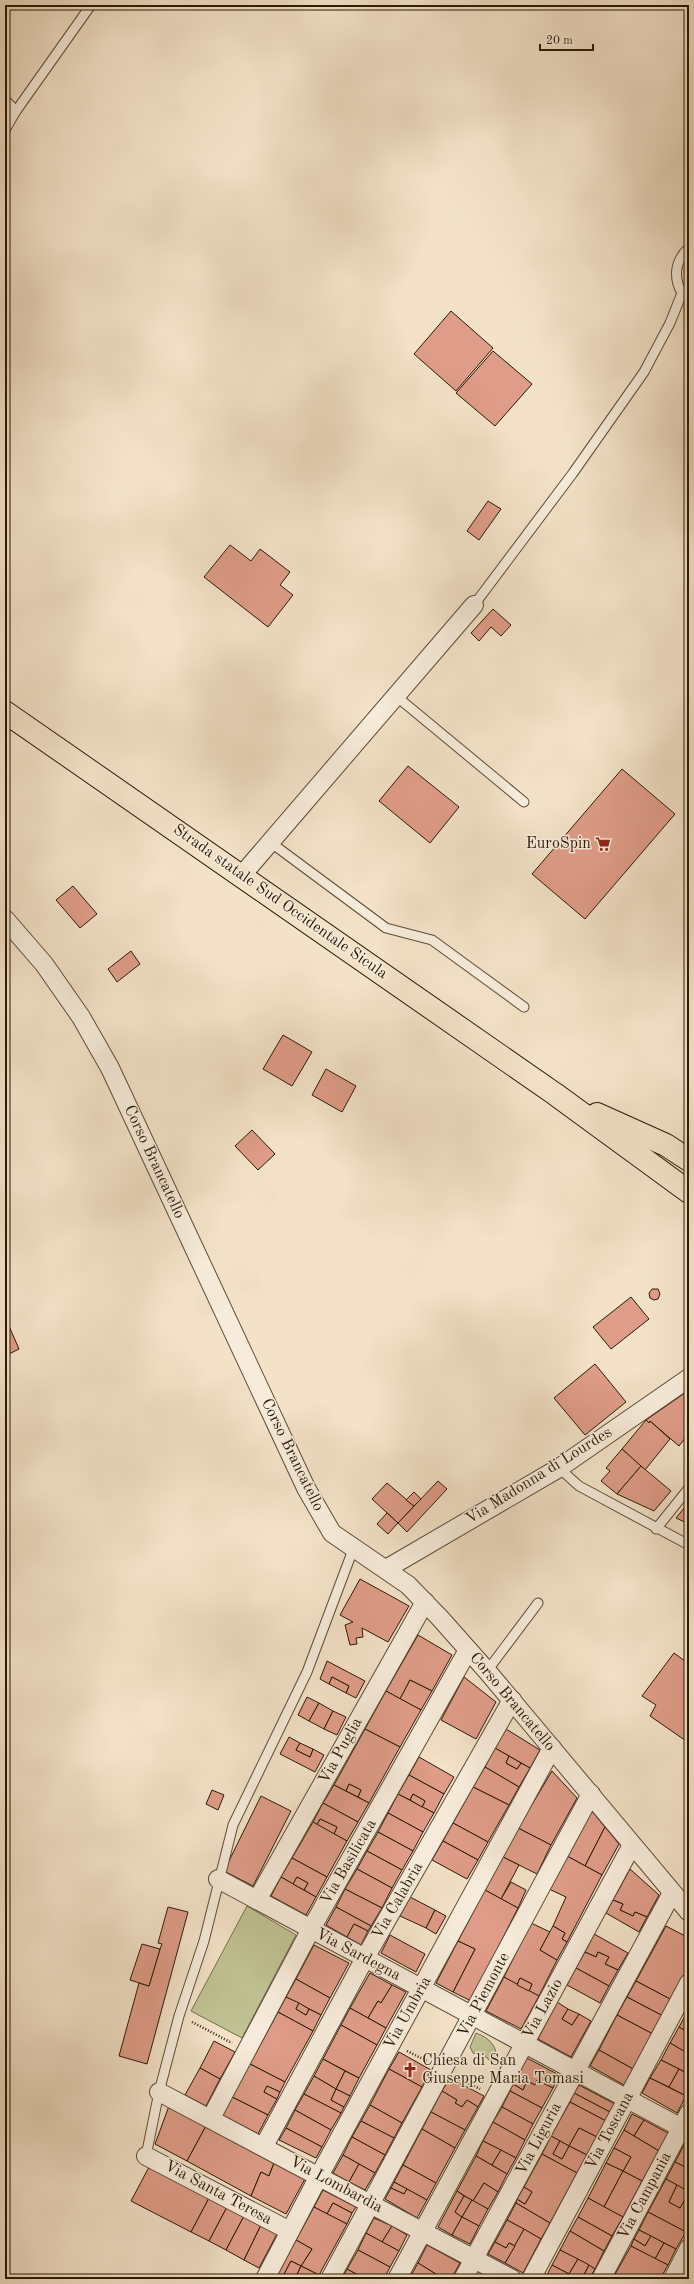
<svg xmlns="http://www.w3.org/2000/svg" width="694" height="2284" font-family="'Old Standard TT',serif">
	<style>
		.green { fill: #c0c293; stroke: #756e4c }
		.building { fill: #df9c88; stroke: #2a1905 }
		.lines { fill: none; stroke-linecap: round; stroke-linejoin: round }
		.lane-casing { stroke: #5c4b36; stroke-width: 11 }
		.street-casing { stroke: #5c4b36; stroke-width: 20 }
		.primary-casing { stroke: #2a1905; stroke-width: 24 }
		.path { stroke: #2a1905; stroke-width: 2.5; stroke-dasharray: 1 2; stroke-linecap: butt }
		.lane { stroke: #f7ecdb; stroke-width: 9 }
		.street { stroke: #f7ecdb; stroke-width: 18 }
		.primary { stroke: #f3e2c8; stroke-width: 22 }
		.labels { text-anchor: middle; dominant-baseline: central; stroke-width: 3; stroke-linejoin: round; paint-order: stroke }
		.poi-label { font-size: 16px; fill: #2a1905; stroke: #f7ecdb; text-anchor: end }
		.street-label { font-size: 16px; fill: #2a1905; stroke: #f7ecdb }
	</style>
	<rect width="100%" height="100%" fill="#f3e2c8"/>
	<filter id="stains"><feTurbulence type="fractalNoise" baseFrequency=".005" numOctaves="4"/><feColorMatrix values="0 0 0 0 .2 0 0 0 0 .09 0 0 0 0 .02 0 0 0 .5 -.17"/></filter>
	<radialGradient id="worn" r=".72"><stop offset=".6" stop-color="#630" stop-opacity="0"/><stop offset="1" stop-color="#630" stop-opacity=".3"/></radialGradient>
	<g class="green">
		<path d="M247,1906L296,1935L242,2038L191,2011Z"/>
		<path d="M476,2033C490,2038 497,2046 497,2061H490L486,2057L473,2053L470,2047Z"/>
	</g>
	<g class="building">
		<path d="M451,311L493,348L456,391L414,354Z"/>
		<path d="M493,351L532,384L495,426L456,393Z"/>
		<path d="M488,501L501,509L479,540L467,531Z"/>
		<path d="M230,545L251,561L260,549L290,572L280,585L293,595L268,627L204,577Z"/>
		<path d="M493,609L511,625L501,636L491,627L479,641L471,633Z"/>
		<path d="M408,766L459,807L430,843L379,801Z"/>
		<path d="M622,769L675,814L585,919L532,874Z"/>
		<path d="M73,886L97,914L80,928L56,900Z"/>
		<path d="M131,951L140,964L117,982L108,969Z"/>
		<path d="M283,1035L312,1052L292,1086L263,1069Z"/>
		<path d="M326,1069L356,1086L342,1112L312,1095Z"/>
		<path d="M252,1130L275,1154L258,1170L235,1146Z"/>
		<path d="M652,1289H658L660,1294L658,1299L654,1300L650,1298L649,1293Z"/>
		<path d="M631,1297L649,1319L611,1349L593,1327Z"/>
		<path d="M5,1317L19,1349L5,1356Z"/>
		<path d="M595,1364L626,1402L585,1435L554,1398Z"/>
		<path d="M689,1390V1433L679,1446L650,1421L649,1423L646,1420Z"/>
		<path d="M646,1420L649,1423L650,1421L670,1439L645,1470L622,1449Z"/>
		<path d="M622,1449L641,1466L617,1494L601,1481L610,1471L606,1468Z"/>
		<path d="M641,1466L671,1491L654,1511L617,1494Z"/>
		<path d="M438,1481L447,1489L407,1532L398,1523Z"/>
		<path d="M387,1483L414,1506L398,1523L372,1499Z"/>
		<path d="M414,1492L421,1499L414,1506L406,1500Z"/>
		<path d="M689,1502V1524L676,1518Z"/>
		<path d="M387,1513L398,1523L388,1534L377,1524Z"/>
		<path d="M360,1579L409,1606L388,1642L362,1628L363,1637L356,1638L357,1644L350,1645L345,1625L353,1622L340,1615Z"/>
		<path d="M418,1635L452,1655L432,1691L410,1680L400,1699L386,1691Z"/>
		<path d="M674,1653L689,1664V1743L650,1716L656,1705L642,1696Z"/>
		<path d="M327,1661L365,1681L356,1698L346,1693L349,1686L332,1677L329,1684L320,1679Z"/>
		<path d="M332,1677L349,1686L346,1693L329,1684Z"/>
		<path d="M464,1677L496,1702L476,1739L441,1720Z"/>
		<path d="M410,1680L432,1691L421,1710L400,1699Z"/>
		<path d="M386,1691L421,1710L400,1747L365,1729Z"/>
		<path d="M307,1697L319,1703L309,1721L298,1715Z"/>
		<path d="M319,1703L333,1711L324,1729L309,1721Z"/>
		<path d="M333,1711L346,1717L337,1735L324,1729Z"/>
		<path d="M365,1729L400,1747L369,1803L358,1797L361,1790L349,1784L346,1791L334,1785Z"/>
		<path d="M506,1729L540,1750L530,1768L495,1748Z"/>
		<path d="M289,1737L300,1743L296,1750L310,1757L313,1749L324,1755L315,1772L280,1754Z"/>
		<path d="M300,1743L313,1749L310,1757L296,1750Z"/>
		<path d="M495,1748L509,1756L506,1763L517,1769L521,1763L530,1768L519,1787L485,1767Z"/>
		<path d="M509,1756L521,1763L517,1769L506,1763Z"/>
		<path d="M419,1757L454,1777L444,1794L409,1775Z"/>
		<path d="M485,1767L519,1787L509,1805L473,1787Z"/>
		<path d="M552,1771L577,1798L551,1845L518,1828Z"/>
		<path d="M409,1775L444,1794L434,1813L422,1807L425,1801L413,1794L410,1800L398,1794Z"/>
		<path d="M349,1784L361,1790L358,1797L346,1791Z"/>
		<path d="M334,1785L369,1803L358,1822L323,1803Z"/>
		<path d="M473,1787L509,1805L488,1842L453,1823Z"/>
		<path d="M212,1790L224,1795L218,1810L206,1804Z"/>
		<path d="M398,1794L434,1813L423,1832L388,1813Z"/>
		<path d="M413,1794L425,1801L422,1807L410,1800Z"/>
		<path d="M261,1796L291,1811L253,1886L224,1871Z"/>
		<path d="M323,1803L358,1822L347,1841L334,1834L337,1827L320,1819L317,1825L313,1822Z"/>
		<path d="M591,1810L605,1827L585,1866L567,1856Z"/>
		<path d="M388,1813L423,1832L413,1851L378,1832Z"/>
		<path d="M320,1819L337,1827L334,1834L317,1825Z"/>
		<path d="M313,1822L347,1841L327,1877L292,1858Z"/>
		<path d="M453,1823L488,1842L478,1860L443,1841Z"/>
		<path d="M605,1827L619,1844L602,1875L585,1866Z"/>
		<path d="M518,1828L551,1845L537,1874L503,1857Z"/>
		<path d="M378,1832L413,1851L402,1870L367,1851Z"/>
		<path d="M443,1841L478,1860L467,1879L432,1860Z"/>
		<path d="M367,1851L402,1870L392,1888L357,1869Z"/>
		<path d="M567,1856L602,1875L567,1942L562,1939L565,1933L553,1926L566,1897L549,1889Z"/>
		<path d="M503,1857L519,1865L501,1899L485,1890Z"/>
		<path d="M292,1858L327,1877L316,1897L304,1890L308,1883L297,1877L293,1884L281,1877Z"/>
		<path d="M357,1869L392,1888L382,1908L345,1889Z"/>
		<path d="M630,1869L659,1895L647,1917L635,1912L633,1916L620,1910L623,1904L613,1900Z"/>
		<path d="M281,1877L316,1897L306,1915L271,1896Z"/>
		<path d="M297,1877L308,1883L304,1890L293,1884Z"/>
		<path d="M511,1882L526,1890L518,1908L501,1899Z"/>
		<path d="M345,1889L382,1908L371,1926L336,1907Z"/>
		<path d="M485,1890L518,1908L471,2001L453,1992L475,1949L458,1941Z"/>
		<path d="M410,1897L435,1910L426,1928L400,1916Z"/>
		<path d="M613,1900L623,1904L620,1910L633,1916L635,1912L647,1917L639,1932L606,1913Z"/>
		<path d="M168,1907L188,1912L147,2064L119,2056L139,1983L149,1986L160,1949L162,1944L158,1943Z"/>
		<path d="M336,1907L371,1926L368,1931L354,1924L347,1937L326,1925Z"/>
		<path d="M435,1910L446,1916L436,1934L426,1928Z"/>
		<path d="M531,1923L550,1932L540,1950L557,1960L539,1996L529,1991L532,1984L520,1978L517,1985L504,1977Z"/>
		<path d="M354,1924L368,1931L361,1945L347,1937Z"/>
		<path d="M553,1926L565,1933L562,1939L567,1942L557,1960L540,1950Z"/>
		<path d="M666,1926L689,1938V1969L672,2000L636,1981Z"/>
		<path d="M594,1934L628,1953L618,1970L605,1964L609,1957L598,1952L596,1957L585,1952Z"/>
		<path d="M390,1935L425,1954L416,1972L381,1953Z"/>
		<path d="M458,1941L475,1949L453,1992L436,1983Z"/>
		<path d="M142,1944L160,1949L149,1986L130,1980Z"/>
		<path d="M314,1945L349,1963L330,1998L296,1979Z"/>
		<path d="M585,1952L596,1957L598,1952L609,1957L605,1964L618,1970L609,1986L576,1968Z"/>
		<path d="M576,1968L609,1986L600,2003L567,1985Z"/>
		<path d="M370,1973L392,1985L381,2003L378,2001L368,2018L350,2008Z"/>
		<path d="M504,1977L539,1996L521,2029L486,2011Z"/>
		<path d="M520,1978L532,1984L529,1991L517,1985Z"/>
		<path d="M296,1979L330,1998L321,2015L286,1997Z"/>
		<path d="M636,1981L672,2000L663,2016L627,1997Z"/>
		<path d="M392,1985L406,1992L386,2028L368,2018L378,2001L381,2003Z"/>
		<path d="M286,1997L299,2003L296,2009L306,2015L309,2009L321,2015L313,2031L278,2012Z"/>
		<path d="M627,1997L663,2016L653,2034L617,2015Z"/>
		<path d="M557,2002L568,2009L562,2019L572,2025L579,2014L591,2021L571,2057L538,2039Z"/>
		<path d="M299,2003L309,2009L306,2015L296,2009Z"/>
		<path d="M350,2008L386,2028L377,2045L341,2025Z"/>
		<path d="M568,2009L579,2014L572,2025L562,2019Z"/>
		<path d="M689,2009V2033L679,2027Z"/>
		<path d="M278,2012L313,2031L285,2082L250,2064Z"/>
		<path d="M617,2015L653,2034L633,2069L599,2050Z"/>
		<path d="M341,2025L377,2045L359,2078L323,2059Z"/>
		<path d="M679,2027L689,2033V2054L670,2043Z"/>
		<path d="M214,2041L235,2052L220,2079L200,2068Z"/>
		<path d="M670,2043L689,2054V2068L687,2073L661,2060Z"/>
		<path d="M599,2050L633,2069L624,2085L590,2066Z"/>
		<path d="M399,2052L431,2070L422,2087L389,2069Z"/>
		<path d="M527,2058L559,2075L553,2088L537,2080L535,2085L527,2081L523,2090L513,2084Z"/>
		<path d="M323,2059L345,2071L336,2089L314,2076Z"/>
		<path d="M661,2060L679,2069L669,2087L650,2078Z"/>
		<path d="M250,2064L285,2082L280,2092L267,2086L264,2092L277,2099L268,2115L232,2097Z"/>
		<path d="M200,2068L220,2079L206,2106L185,2095Z"/>
		<path d="M389,2069L422,2087L402,2123L370,2105Z"/>
		<path d="M679,2069L689,2075V2091L686,2096L669,2087Z"/>
		<path d="M345,2071L359,2078L350,2096L336,2089Z"/>
		<path d="M314,2076L336,2089L331,2100L344,2107L341,2113L304,2094Z"/>
		<path d="M450,2078L484,2096L478,2107L467,2100L462,2107L455,2103L457,2100L442,2091Z"/>
		<path d="M650,2078L686,2096L677,2113L642,2093Z"/>
		<path d="M537,2080L553,2088L542,2108L510,2091L513,2084L523,2090L527,2081L535,2085Z"/>
		<path d="M579,2085L615,2104L610,2112L574,2093Z"/>
		<path d="M267,2086L280,2092L277,2099L264,2092Z"/>
		<path d="M336,2089L350,2096L344,2107L331,2100Z"/>
		<path d="M442,2091L457,2100L455,2103L462,2107L467,2100L478,2107L465,2130L431,2112Z"/>
		<path d="M510,2091L542,2108L533,2124L502,2107Z"/>
		<path d="M574,2093L610,2112L606,2121L570,2102Z"/>
		<path d="M304,2094L341,2113L331,2130L295,2110Z"/>
		<path d="M232,2097L268,2115L258,2134L222,2115Z"/>
		<path d="M570,2102L606,2121L597,2137L579,2128L569,2146L551,2136Z"/>
		<path d="M370,2105L402,2123L394,2138L361,2121Z"/>
		<path d="M169,2106L206,2126L187,2161L155,2144Z"/>
		<path d="M502,2107L533,2124L525,2140L493,2122Z"/>
		<path d="M295,2110L331,2130L322,2147L286,2128Z"/>
		<path d="M431,2112L465,2130L455,2148L422,2129Z"/>
		<path d="M632,2114L644,2120L634,2136L624,2130Z"/>
		<path d="M644,2120L668,2133L659,2151L634,2136Z"/>
		<path d="M361,2121L394,2138L385,2155L352,2137Z"/>
		<path d="M493,2122L525,2140L516,2158L483,2141Z"/>
		<path d="M206,2126L274,2163L269,2176L261,2172L251,2196L187,2161Z"/>
		<path d="M286,2128L322,2147L316,2158L279,2140Z"/>
		<path d="M579,2128L597,2137L587,2155L569,2146Z"/>
		<path d="M422,2129L455,2148L436,2183L403,2165Z"/>
		<path d="M624,2130L659,2151L642,2181L623,2171L631,2157L614,2148Z"/>
		<path d="M551,2136L560,2141L553,2154L562,2159L569,2146L587,2155L577,2173L542,2154Z"/>
		<path d="M352,2137L385,2155L375,2173L343,2155Z"/>
		<path d="M483,2141L501,2150L492,2165L476,2156Z"/>
		<path d="M560,2141L569,2146L562,2159L553,2154Z"/>
		<path d="M686,2141L689,2143V2169L675,2162Z"/>
		<path d="M614,2148L631,2157L623,2171L606,2163Z"/>
		<path d="M501,2150L516,2158L507,2174L492,2165Z"/>
		<path d="M542,2154L577,2173L550,2223L516,2203L517,2199L525,2204L532,2192L524,2187Z"/>
		<path d="M343,2155L359,2164L349,2182L333,2173Z"/>
		<path d="M476,2156L507,2174L498,2192L484,2183L473,2201L457,2191Z"/>
		<path d="M675,2162L689,2169V2192L666,2179Z"/>
		<path d="M274,2163L305,2179L286,2214L251,2196L261,2172L269,2176Z"/>
		<path d="M606,2163L623,2171L604,2207L588,2198Z"/>
		<path d="M359,2164L375,2173L365,2190L349,2182Z"/>
		<path d="M403,2165L436,2183L427,2200L394,2182Z"/>
		<path d="M149,2167L209,2198L191,2232L131,2201Z"/>
		<path d="M623,2171L642,2181L623,2217L604,2207Z"/>
		<path d="M666,2179L677,2185L669,2202L680,2208L689,2192V2226L686,2232L648,2212Z"/>
		<path d="M394,2182L407,2189L404,2194L391,2188Z"/>
		<path d="M484,2183L498,2192L488,2209L473,2201Z"/>
		<path d="M677,2185L689,2192L680,2208L669,2202Z"/>
		<path d="M524,2187L532,2192L525,2204L517,2199Z"/>
		<path d="M391,2188L404,2194L407,2189L427,2200L417,2218L385,2199Z"/>
		<path d="M323,2190L356,2207L352,2213L333,2203L327,2214L314,2207Z"/>
		<path d="M457,2191L464,2196L455,2212L462,2217L452,2235L438,2227Z"/>
		<path d="M464,2196L472,2200L462,2217L455,2212Z"/>
		<path d="M209,2198L227,2207L209,2241L191,2232Z"/>
		<path d="M588,2198L623,2217L612,2236L578,2217Z"/>
		<path d="M472,2200L488,2209L479,2226L462,2217Z"/>
		<path d="M333,2203L352,2213L347,2224L327,2214Z"/>
		<path d="M516,2203L550,2223L541,2239L507,2220Z"/>
		<path d="M227,2207L244,2216L226,2250L209,2241Z"/>
		<path d="M314,2207L347,2224L319,2275L301,2266L312,2249L296,2240Z"/>
		<path d="M648,2212L686,2232L676,2249L639,2230Z"/>
		<path d="M244,2216L261,2225L244,2260L226,2250Z"/>
		<path d="M462,2217L479,2226L470,2244L452,2235Z"/>
		<path d="M578,2217L612,2236L604,2251L570,2231Z"/>
		<path d="M374,2218L392,2226L382,2242L366,2233Z"/>
		<path d="M507,2220L524,2229L515,2246L509,2243L506,2248L495,2242Z"/>
		<path d="M261,2225L277,2234L259,2268L244,2260Z"/>
		<path d="M392,2226L407,2235L399,2251L382,2242Z"/>
		<path d="M524,2229L541,2239L523,2273L505,2263Z"/>
		<path d="M639,2230L651,2236L645,2246L634,2239Z"/>
		<path d="M570,2231L604,2251L595,2269L560,2250Z"/>
		<path d="M366,2233L399,2251L390,2267L358,2250Z"/>
		<path d="M651,2236L664,2243L655,2259L631,2246L634,2239L645,2246Z"/>
		<path d="M296,2240L312,2249L301,2266L291,2261L282,2278L277,2275Z"/>
		<path d="M495,2242L506,2248L509,2243L515,2246L505,2263L488,2254Z"/>
		<path d="M664,2243L676,2249L668,2265L655,2259Z"/>
		<path d="M427,2245L460,2263L451,2279H444L418,2263Z"/>
		<path d="M631,2246L668,2265L660,2279L613,2278Z"/>
		<path d="M358,2250L390,2267L384,2279H365L347,2269Z"/>
		<path d="M560,2250L578,2259L569,2274L552,2265Z"/>
		<path d="M578,2259L589,2265L582,2279H545L552,2265L569,2274Z"/>
		<path d="M291,2261L301,2266L295,2279H285L282,2278Z"/>
		<path d="M418,2263L444,2279H409Z"/>
		<path d="M589,2265L595,2269L589,2279H582Z"/>
		<path d="M301,2266L319,2275L317,2279H295Z"/>
		<path d="M689,2268V2279H683Z"/>
		<path d="M347,2269L365,2279H342Z"/>
		<path d="M479,2274L488,2279H476Z"/>
		<path d="M277,2275L285,2279H275Z"/>
	</g>
	<g class="lines">
		<g class="lane-casing">
			<g id="lane">
				<path d="M5,100L16,111"/>
				<path d="M5,130L16,111L91,5"/>
				<path d="M474,605L573,473L644,372L670,323L682,293C673,278 675,260 689,248"/>
				<path d="M396,696L524,802"/>
				<path d="M270,842L386,928L432,940L524,1007"/>
				<path d="M559,1468L579,1486L689,1545"/>
				<path d="M656,1529L689,1488"/>
				<path d="M487,1671L538,1603"/>
				<path d="M146,2156L159,2092L179,2016L204,1941L233,1825L307,1672L354,1547"/>
			</g>
		</g>
		<g class="street-casing">
			<g id="street">
				<path d="M242,875L474,605"/>
				<path d="M5,919L44,964L81,1017L110,1068L306,1488L332,1533L408,1585L440,1618L487,1671L689,1912"/>
				<path d="M386,1569L559,1468L689,1378"/>
				<path d="M218,1879L689,2132"/>
				<path d="M257,1900L425,1602"/>
				<path d="M159,2092L512,2279"/>
				<path d="M211,2118L311,1929L468,1650"/>
				<path d="M264,2146L365,1958L512,1700"/>
				<path d="M146,2156L290,2231"/>
				<path d="M265,2279L319,2176L552,1748"/>
				<path d="M330,2279L591,1794"/>
				<path d="M397,2279L632,1845"/>
				<path d="M463,2279L672,1893"/>
				<path d="M531,2279L689,1983"/>
				<path d="M601,2279L689,2113"/>
				<path d="M673,2279L689,2248"/>
			</g>
		</g>
		<g class="primary-casing">
			<g id="primary">
				<path d="M5,712L555,1094L689,1192"/>
				<path d="M597,1114L666,1145L689,1160"/>
			</g>
		</g>
		<g class="path">
			<path d="M192,2022L232,2043"/>
			<path d="M407,2051L427,2061"/>
			<path d="M458,2078L480,2089"/>
		</g>
		<use href="#lane" class="lane"/>
		<use href="#street" class="street"/>
		<use href="#primary" class="primary"/>
	</g>
	<defs>
		<g id="supermarket-bare" transform="scale(1.2)"><path d="M-6-5.5h2.5l.6 2H6L4.5 2H-2.5L-4.4-4H-6ZM-1.5 3.2a1.3 1.3 0 1 0 .1 0ZM3 3.2a1.3 1.3 0 1 0 .1 0Z" fill="#8f2418" stroke="#f7ecdb" stroke-width="2.5" paint-order="stroke"/></g>
		<g id="church-bare" transform="scale(1.2)"><path d="M-1.2-6h2.4v3.5h3.3v2.4h-3.3V6h-2.4V-.1h-3.3v-2.4h3.3Z" fill="#8f2418" stroke="#f7ecdb" stroke-width="2.5" paint-order="stroke"/></g>
	</defs>
	<g fill-rule="evenodd">
		<use href="#supermarket-bare" x="603" y="844"/>
		<use href="#church-bare" x="410" y="2070"/>
	</g>
	<g class="labels">
		<g class="poi-label">
			<text x="591" y="844">EuroSpin</text>
			<text x="422" y="2061" text-anchor="start">Chiesa di San<tspan x="422" dy="18">Giuseppe Maria Tomasi</tspan></text>
		</g>
		<g class="street-label">
			<text transform="translate(280 902) rotate(35)">Strada statale Sud Occidentale Sicula</text>
			<text transform="translate(154 1162) rotate(65)">Corso Brancatello</text>
			<text transform="translate(292 1455) rotate(64)">Corso Brancatello</text>
			<text transform="translate(539 1476) rotate(-32)">Via Madonna di Lourdes</text>
			<text transform="translate(512 1702) rotate(50)">Corso Brancatello</text>
			<text transform="translate(341 1751) rotate(-61)">Via Puglia</text>
			<text transform="translate(349 1862) rotate(-60)">Via Basilicata</text>
			<text transform="translate(398 1901) rotate(-60)">Via Calabria</text>
			<text transform="translate(358 1955) rotate(28)">Via Sardegna</text>
			<text transform="translate(484 1995) rotate(-62)">Via Piemonte</text>
			<text transform="translate(543 2009) rotate(-61)">Via Lazio</text>
			<text transform="translate(408 2013) rotate(-61)">Via Umbria</text>
			<text transform="translate(610 2131) rotate(-62)">Via Toscana</text>
			<text transform="translate(539 2139) rotate(-62)">Via Liguria</text>
			<text transform="translate(336 2185) rotate(28)">Via Lombardia</text>
			<text transform="translate(218 2193) rotate(28)">Via Santa Teresa</text>
			<text transform="translate(645 2196) rotate(-62)">Via Campania</text>
		</g>
	</g>
	<rect width="694" height="2284" fill="none" stroke="#f3e2c8" stroke-width="20"/>
	<rect x="6" y="6" width="682" height="2272" fill="none" stroke="#2a1905" stroke-width="2"/>
	<rect x="10" y="10" width="674" height="2264" fill="none" stroke="#2a1905"/>
	<path d="M540 44v6h53v-6" fill="none" stroke="#2a1905" stroke-width="2"/>
	<text x="546" y="44" font-size="12" fill="#2a1905" stroke="#f7ecdb" stroke-width="3" paint-order="stroke">20 m</text>
	<rect width="100%" height="100%" filter="url(#stains)"/>
	<rect width="100%" height="100%" fill="url(#worn)"/>
</svg>
